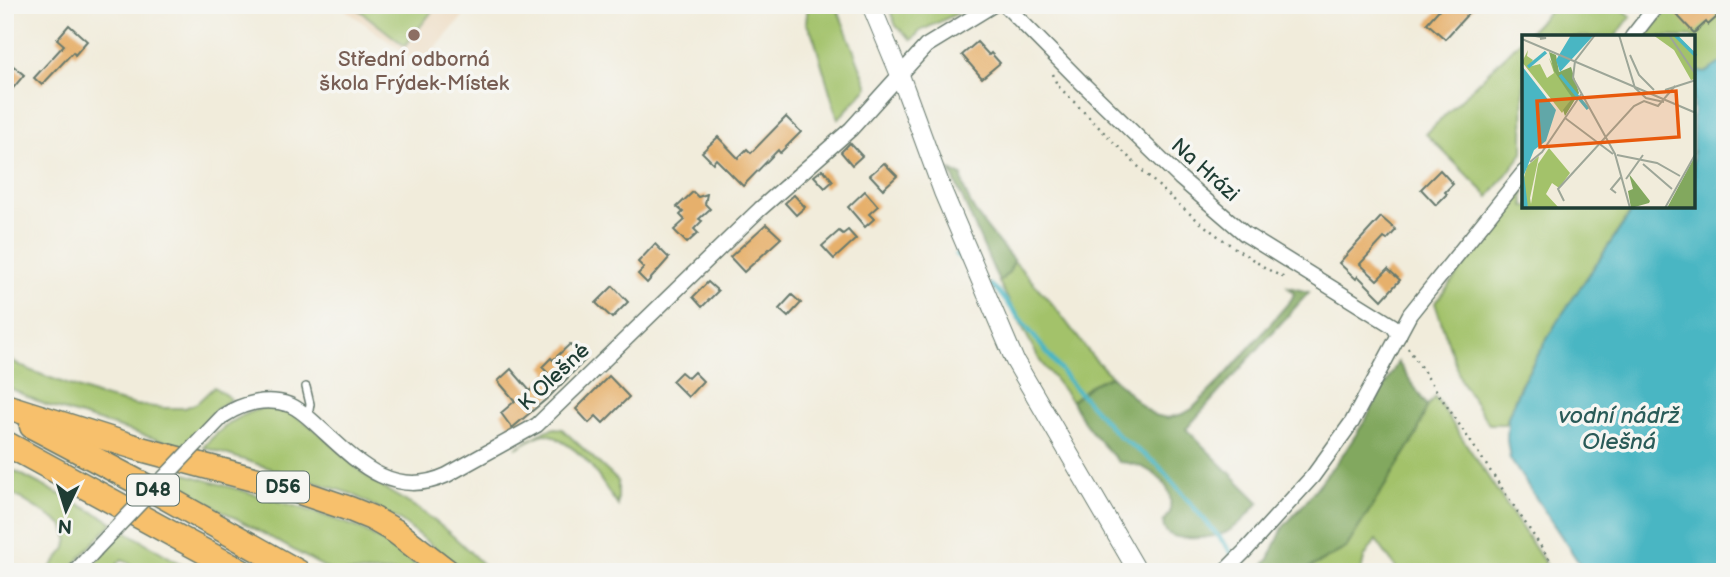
<svg xmlns="http://www.w3.org/2000/svg" width="1730" height="577" font-family="'Balsamiq Sans',sans-serif">
	<style>
		.built { fill: #ecd7ba }
		.green { fill: #a3c26a; stroke: #61804f; stroke-width: 2 }
		.forest { fill: #82a85e; stroke: #507249; stroke-width: 2 }
		.water { fill: #49b6c3; stroke: #347a7c; stroke-width: 2 }
		.lines { fill: none; stroke-linecap: round; stroke-linejoin: round }
		.stream { stroke: #49b6c3; stroke-width: 4.5 }
		.building { fill: #e6b06c }
		.service-casing { stroke: #687a6e; stroke-width: 10 }
		.minor-casing { stroke: #687a6e; stroke-width: 17 }
		.tertiary-casing { stroke: #687a6e; stroke-width: 20 }
		.motorway-casing { stroke: #687a6e; stroke-width: 27 }
		.path { stroke: #687a6e; stroke-width: 2.5; stroke-dasharray: 2 5; stroke-linecap: butt }
		.service { stroke: #fff; stroke-width: 7 }
		.minor { stroke: #fff; stroke-width: 14 }
		.tertiary { stroke: #fff; stroke-width: 18 }
		.motorway { stroke: #f7c06c; stroke-width: 24 }
		.minor-bridge-casing { stroke: #687a6e; stroke-width: 17; stroke-linecap: butt }
		.minor-bridge { stroke: #fff; stroke-width: 14 }
		.education-dot { fill: #8d6e63; stroke: #f6f6f2; stroke-width: 2.5 }
		.labels { text-anchor: middle; dominant-baseline: central; stroke-width: 7; stroke-linejoin: round; paint-order: stroke }
		.shield { fill: #f6f6f2; stroke: #60746d; stroke-width: 2 }
		.shield-label { font-size: 19px; font-weight: bold; fill: #1f3d34 }
		.education-label { font-size: 21px; fill: #785e54; stroke: #f6f6f2 }
		.street-label { font-size: 21px; fill: #1f3d34; stroke: #f6f6f2 }
		.water-label { font-size: 23px; font-style: italic; fill: #2a5b58; stroke: #f6f6f2 }
		.inset-river { fill: none; stroke: #49b6c3; stroke-width: 3.5 }
		.inset-road { fill: none; stroke: #9da698; stroke-width: 2 }
		.view { fill: #e8590c; fill-opacity: 0.15; stroke: #e8590c; stroke-width: 3.5 }
		.inset-edge { fill: none; stroke: #1f3d34; stroke-width: 3.5 }
	</style>
	<rect width="100%" height="100%" fill="#f6f6f2"/>
	<filter id="ink" filterUnits="userSpaceOnUse"><feTurbulence type="fractalNoise" baseFrequency=".0143" numOctaves="2"/><feDisplacementMap in="SourceGraphic" scale="14" xChannelSelector="R" yChannelSelector="G"/><feConvolveMatrix kernelMatrix="1 2 1 2 8 2 1 2 1" color-interpolation-filters="sRGB"/></filter>
	<filter id="wash" filterUnits="userSpaceOnUse"><feTurbulence type="fractalNoise" baseFrequency=".00686" numOctaves="4" result="noise"/><feDisplacementMap in="SourceGraphic" scale="28" xChannelSelector="R" yChannelSelector="G"/><feGaussianBlur stdDeviation="1.57" result="paint"/><feColorMatrix in="noise" values="0 0 0 0 0 0 0 0 0 0 0 0 0 0 0 0 0 1.4 0 .05"/><feComposite in="paint" operator="in"/></filter>
	<g filter="url(#wash)">
		<rect width="100%" height="100%" fill="#f1ecdb"/>
		<path class="built" d="M339,5H473L421,65Z"/>
		<g class="green">
			<path d="M361,5H437L405,46L358,9Z"/>
			<path d="M808,5H836L868,87L838,119L813,35L806,23Z"/>
			<path d="M888,5H975L920,31L912,40L896,26Z"/>
			<path d="M1555,5H1616L1631,16L1615,37H1524Z"/>
			<path d="M1671,5H1725V60L1705,73L1693,70V37H1649L1647,34Z"/>
			<path d="M1524,37L1523,153L1489,197L1426,134Z"/>
			<path d="M1523,190L1524,206L1634,207L1557,322L1520,385L1505,424H1489L1461,381L1435,303Z"/>
			<path d="M1014,261L1054,306L1092,356L1111,376L1092,384L1072,401L1040,361L999,282L1009,272Z"/>
			<path d="M5,357L29,370L99,396L135,405L164,408H185L197,403L214,387L231,399L216,410L182,447L46,405L5,386Z"/>
			<path d="M1435,397L1551,572H1399L1376,540L1364,558L1361,572H1303L1346,548L1416,436L1427,406Z"/>
			<path d="M269,407C311,414 336,452 368,477C383,489 401,498 417,508C444,526 468,549 490,572H466L402,522L352,494L203,447C221,428 242,411 269,407Z"/>
			<path d="M555,428L562,429L618,481V506C600,481 591,457 561,441C557,438 551,434 546,434C537,434 525,444 516,448L545,431Z"/>
			<path d="M5,466L113,522L67,572H47L66,548L68,538L64,527L54,519L5,489Z"/>
			<path d="M179,472L305,509L357,527L397,550L424,572H333L170,482Z"/>
			<path d="M124,530L194,572H143L122,559L110,572H87Z"/>
		</g>
		<g class="forest">
			<path d="M950,170L962,176C963,205 996,239 1014,261L1009,272L999,282Z"/>
			<path d="M1288,287L1309,292L1186,429L1259,502C1249,514 1241,524 1227,532C1214,538 1170,544 1164,528C1162,521 1165,518 1170,513C1170,505 1172,497 1168,490C1159,472 1138,463 1119,462C1102,444 1082,424 1072,401L1092,384L1111,376L1142,406L1154,415L1167,418L1183,414L1192,409L1222,379L1291,300L1294,294Z"/>
			<path d="M1398,362L1427,406L1416,436L1346,548L1302,572H1257L1269,559L1284,526L1298,511L1346,450L1366,419Z"/>
		</g>
		<path class="water" d="M1725,60V572H1585L1510,459L1507,440L1508,417L1521,385L1557,322L1635,207L1693,206V70L1705,73Z"/>
		<g class="lines">
			<g class="stream">
				<path d="M956,254L966,263"/>
				<path d="M991,285L998,291L1075,388L1120,437L1158,465L1225,544L1244,572"/>
			</g>
		</g>
		<g id="blocks">
			<g class="building">
				<path d="M1443,5H1476L1445,39L1427,23Z"/>
				<path d="M1686,5H1725L1715,14L1717,17L1708,25L1706,22L1694,33L1676,14Z"/>
				<path d="M69,25L87,41L75,55L73,52L42,85L34,78L64,45L57,39Z"/>
				<path d="M977,42L989,55L991,53L1000,63L982,78L962,55Z"/>
				<path d="M11,64L24,75L5,98V70Z"/>
				<path d="M786,117L801,132L780,153L778,150L743,186L716,159L713,163L702,152L718,137L738,158L747,149L751,153Z"/>
				<path d="M850,143L862,156L852,165L841,152Z"/>
				<path d="M884,163L897,176L883,189L870,175Z"/>
				<path d="M823,169L833,181L825,188L814,176Z"/>
				<path d="M1440,170L1453,184L1445,192L1447,194L1436,205L1421,189Z"/>
				<path d="M865,191L878,206L869,214L874,219L865,227L848,207Z"/>
				<path d="M693,192L698,197L707,194L705,204L710,209L699,219L702,221L694,229L698,233L687,243L674,230L685,220L680,215L683,212L677,207Z"/>
				<path d="M794,195L805,207L796,215L785,203Z"/>
				<path d="M1381,217L1396,230L1387,240L1384,238L1360,264L1377,280L1388,269L1400,280L1382,300L1358,276L1356,279L1339,263Z"/>
				<path d="M766,224L781,238L744,272L730,257Z"/>
				<path d="M848,230L856,239L834,259L822,246L839,231L843,234Z"/>
				<path d="M655,244L669,258L647,283L638,274L644,268L638,262Z"/>
				<path d="M708,282L718,291L702,307L693,297Z"/>
				<path d="M613,286L628,302L612,318L596,303Z"/>
				<path d="M792,295L801,303L788,317L779,309Z"/>
				<path d="M570,344L586,359L550,396L512,428L501,413L515,401L498,381L511,369L530,391L548,373L542,367L551,358L553,360Z"/>
				<path d="M681,372L688,378L694,372L703,381L688,397L672,381Z"/>
				<path d="M609,376L629,397L603,423L596,416L589,423L576,409Z"/>
			</g>
		</g>
	</g>
	<g filter="url(#ink)">
		<use href="#blocks" fill-opacity="0" stroke="#687a6e" stroke-width="2"/>
		<g class="lines">
			<g class="service-casing">
				<path id="service" d="M306,387L310,404L308,416"/>
			</g>
			<g class="minor-casing">
				<g id="minor">
					<path d="M1005,5L1082,83L1180,178L1245,234L1393,326L1399,335"/>
					<path d="M1632,37L1657,5"/>
					<path d="M223,416C243,403 267,397 290,405C302,410 311,420 320,428C357,462 393,500 447,475L537,425L760,209L851,129L926,46L993,5"/>
					<path d="M75,572L95,550"/>
					<path d="M1224,572L1244,552L1313,476L1352,422L1410,314L1524,172"/>
				</g>
			</g>
			<g class="tertiary-casing">
				<path id="tertiary" d="M871,5L900,75L943,192L1015,361L1138,572"/>
			</g>
			<g class="motorway-casing">
				<g id="motorway">
					<path d="M5,406L141,449L291,489L350,509L372,518L395,531L448,572"/>
					<path d="M32,426L151,489L298,572"/>
					<path d="M5,443L242,572"/>
				</g>
			</g>
			<g class="path">
				<path d="M1053,74L1057,85C1116,143 1172,207 1241,252C1257,262 1271,273 1288,279"/>
				<path d="M1408,348L1558,572"/>
			</g>
			<use href="#service" class="service"/>
			<use href="#minor" class="minor"/>
			<use href="#tertiary" class="tertiary"/>
			<use href="#motorway" class="motorway"/>
			<g class="minor-bridge-casing">
				<path id="minor-bridge" d="M95,550L223,416"/>
			</g>
			<use href="#minor-bridge" class="minor-bridge"/>
		</g>
	</g>
	<circle class="education-dot" cx="414" cy="35" r="7"/>
	<g class="labels">
		<g class="shield">
			<rect x="257" y="471.5" width="52" height="31" rx="5"/>
			<rect x="127" y="474.5" width="52" height="31" rx="5"/>
		</g>
		<g class="shield-label">
			<text x="283" y="487">D56</text>
			<text x="153" y="490">D48</text>
		</g>
		<g class="education-label">
			<text x="414" y="59">Střední odborná<tspan x="414" dy="24">škola Frýdek-Místek</tspan></text>
		</g>
		<g class="street-label">
			<text transform="translate(1205 170) rotate(42)">Na Hrázi</text>
			<text transform="translate(554 377) rotate(-43)">K Olešné</text>
		</g>
		<g class="water-label">
			<text x="1619" y="416">vodní nádrž<tspan x="1619" dy="26">Olešná</tspan></text>
		</g>
	</g>
	<g transform="translate(1522 35)">
		<rect width="173" height="173" fill="#f1ecdb"/>
		<path d="M131,0H155L172,17L173,44L169,45L152,15ZM6,15L5,21L11,25L6,32L18,29L25,43L32,38L27,23L50,63L40,78L0,27ZM27,113L48,138L37,153L30,148L24,159L37,173H6L0,150L5,131L17,121L8,163L9,169L16,129Z" fill="#a3c26a"/>
		<path d="M27,17L34,20L37,37L49,32L57,58L43,81L41,75L50,63L32,36ZM173,121V173H145ZM107,139L128,166L127,168L109,173L104,145L106,156L111,154Z" fill="#82a85e"/>
		<path d="M49,0H72L38,37L34,25ZM0,31L34,75L24,106L12,115L2,140L6,173H0Z" fill="#49b6c3"/>
		<path class="inset-river" d="M153,0L174,21M6,32L24,17M38,40L66,74"/>
		<path class="inset-road" d="M8,0L24,3L18,4M73,0L53,26L51,43L93,119L108,173M97,0L113,53L124,63L142,67M147,0L174,40M0,4L174,78M108,20L117,40L132,55M143,55L174,45M43,83L91,119M95,120L135,128L158,141M8,127L20,117L60,58M121,129L150,154M104,144L121,120M94,158L89,154L99,142M42,166L36,154L112,71L122,66L136,71L153,51M143,173L174,118"/>
		<path class="view" d="M154,56L157,102L18,112L15,66Z"/>
		<rect width="173" height="173" class="inset-edge"/>
	</g>
	<rect width="1730" height="577" fill="none" stroke="#f6f6f2" stroke-width="28"/>
	<g transform="translate(66 510) rotate(184)" stroke="#f6f6f2" stroke-width="5" paint-order="stroke">
	<path d="M0-5L12 26L0 18L-12 26Z" fill="#1f3d34"/>
	<text y="-10" font-size="19" font-weight="bold" text-anchor="middle" fill="#1f3d34">N</text>
	</g>
</svg>
